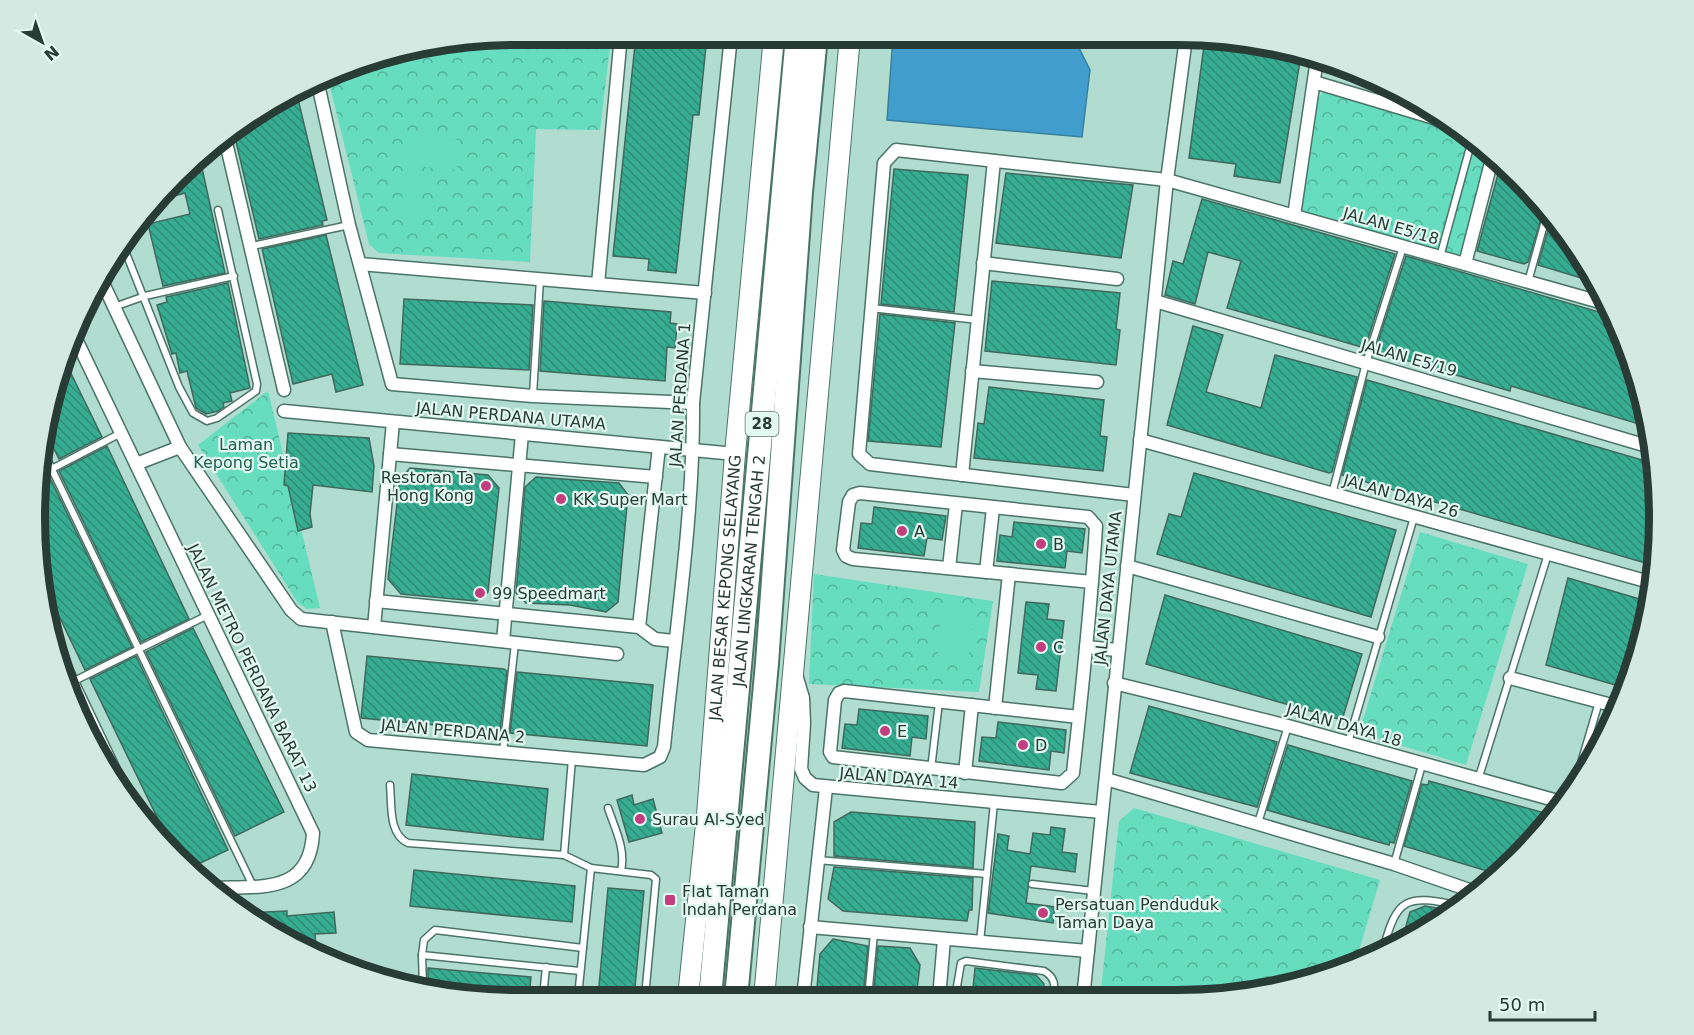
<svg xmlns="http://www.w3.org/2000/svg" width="1694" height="1035" font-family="'DejaVu Sans',sans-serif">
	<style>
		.park { fill: url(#park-crowns) }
		.pitch { fill: #65ddbe }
		.water { fill: #409dcc; stroke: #39809f; stroke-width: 1.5 }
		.building { fill: url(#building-back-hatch); stroke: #40695d; stroke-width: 1.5 }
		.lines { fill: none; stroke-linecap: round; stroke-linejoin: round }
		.lane-casing { stroke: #4b7468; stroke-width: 9 }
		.street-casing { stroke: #4b7468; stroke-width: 15 }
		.primary-casing { stroke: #4b7468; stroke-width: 22 }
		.highway-casing { stroke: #4b7468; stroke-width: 26 }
		.lane { stroke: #fff; stroke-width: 6 }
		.street { stroke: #fff; stroke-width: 12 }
		.primary { stroke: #fff; stroke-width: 20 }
		.highway { stroke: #fff; stroke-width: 22 }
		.poi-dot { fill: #c33e7f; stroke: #e2f8f1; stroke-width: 2 }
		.labels { text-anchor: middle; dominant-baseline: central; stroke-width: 4.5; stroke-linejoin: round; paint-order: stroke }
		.shield { fill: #e2f8f1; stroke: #60746d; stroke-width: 1.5 }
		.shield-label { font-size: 15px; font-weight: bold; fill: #293b35 }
		.street-label { font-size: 16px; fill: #293b35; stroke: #e2f8f1 }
		.park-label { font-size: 16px; fill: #226051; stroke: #e2f8f1 }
		.poi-label { font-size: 16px; fill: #293b35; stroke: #e2f8f1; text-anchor: start }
		.rim { fill: none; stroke: #293b35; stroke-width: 8 }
	</style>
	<defs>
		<pattern id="park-crowns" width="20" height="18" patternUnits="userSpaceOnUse" patternTransform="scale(1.5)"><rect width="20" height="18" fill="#65ddbe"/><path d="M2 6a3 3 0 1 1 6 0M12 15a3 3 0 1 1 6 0" fill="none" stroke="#53b49b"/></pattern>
		<pattern id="building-back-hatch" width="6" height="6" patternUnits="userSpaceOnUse" patternTransform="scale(1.5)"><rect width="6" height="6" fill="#36ac91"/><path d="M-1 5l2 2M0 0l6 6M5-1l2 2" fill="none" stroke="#2e8d77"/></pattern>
	</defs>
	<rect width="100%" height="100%" fill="#b0ddcf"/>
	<g class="park">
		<path d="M517,35H608L611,39L600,130L536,129L530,262L379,253L369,244L328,79L363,60Z"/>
		<path d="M1328,86L1476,140L1492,155L1457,262L1294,216L1310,108Z"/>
		<path d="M268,391L320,608L307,609L298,603L198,445Z"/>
		<path d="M1420,532L1528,564L1466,765L1359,733Z"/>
		<path d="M814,574L993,601L979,692L809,684Z"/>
		<path d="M1134,808L1380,880L1356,961L1302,984L1208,999H1100L1119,821Z"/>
	</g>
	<g class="pitch">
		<path d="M404,134L460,140L457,170L400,165Z"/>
		<path d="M401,174L430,176L429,191L399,189Z"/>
		<path d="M399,197L427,200L426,215L397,212Z"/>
		<path d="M943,600L976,605L967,665L936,664Z"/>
	</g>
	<path class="water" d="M893,37L1074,38L1090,70L1082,137L887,120Z"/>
	<g class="building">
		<path d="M636,35L707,36L699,115H693L676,273L648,270L649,259L613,256Z"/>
		<path d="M1205,38L1239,39L1301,55L1280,183L1234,176L1236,164L1189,158Z"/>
		<path d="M297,95L327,220L322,221L323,225L259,239L233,129Z"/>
		<path d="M200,159L225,273L163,286L148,224L190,214L185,193L163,199Z"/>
		<path d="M1501,163L1545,206L1528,262L1524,264L1477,251Z"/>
		<path d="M894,169L968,175L954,312L881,304Z"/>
		<path d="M1006,173L1133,185L1121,258L996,243Z"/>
		<path d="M1202,199L1395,254L1365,348L1227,308L1241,261L1208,252L1195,304L1165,295L1173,261L1183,264Z"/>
		<path d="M1552,216L1595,276L1598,283L1538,265Z"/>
		<path d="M326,235L363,385L336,392L332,374L293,384L262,249Z"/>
		<path d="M1406,256L1613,316L1634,362L1649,427L1511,386L1510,391L1375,351Z"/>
		<path d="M992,281L1120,293L1116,329L1120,330L1116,365L985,351Z"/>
		<path d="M228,283L250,388L230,393L232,401L223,403L224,407L218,411L206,414L196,408L187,371L180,373L176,353L172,354L157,305L167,302L166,297Z"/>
		<path d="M404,299L533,305L529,370L400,364Z"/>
		<path d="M544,301L671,312L670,323L677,324L675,348L667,347L665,381L540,371Z"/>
		<path d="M880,314L955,323L941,447L868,441Z"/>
		<path d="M1193,326L1223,335L1206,392L1261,408L1275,355L1357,377L1332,472L1329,473L1167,425Z"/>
		<path d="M63,357L102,437L59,459L48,437Z"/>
		<path d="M1367,380L1656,464L1658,549L1656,566L1342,475Z"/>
		<path d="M989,387L1104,400L1100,436L1107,437L1103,471L974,458L978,423L984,424Z"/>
		<path d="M288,433L369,438L374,466L372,492L313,485L310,514L312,527L298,531L288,486L284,485Z"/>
		<path d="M107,446L189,619L141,642L59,471Z"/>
		<path d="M410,468L488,475L499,488L488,592L476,601L401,594L388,579L400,479Z"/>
		<path d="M1194,473L1396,530L1371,617L1157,554L1169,514L1181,517Z"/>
		<path d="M49,476L132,647L85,670L46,589L34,517L41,479Z"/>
		<path d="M536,477L619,483L628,495L618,602L606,612L570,605L526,603L516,593L525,487Z"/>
		<path d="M874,507L946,516L942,540L927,538L924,556L858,548L861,523L872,524Z"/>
		<path d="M1014,522L1085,529L1082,553L1067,551L1065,568L997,561L1000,535L1012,537Z"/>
		<path d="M1568,578L1650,602L1643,642L1626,688L1546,665Z"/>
		<path d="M1165,595L1362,654L1342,720L1146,664Z"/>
		<path d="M1026,602L1049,604L1047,619L1064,621L1056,691L1036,689L1038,675L1018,673Z"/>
		<path d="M193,628L284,812L235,836L146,652Z"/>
		<path d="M136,656L228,850L192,867L170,844L90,679Z"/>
		<path d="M367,656L504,669L507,671L500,731L361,718Z"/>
		<path d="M517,672L653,685L647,746L510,733Z"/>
		<path d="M1149,706L1277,742L1257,807L1130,773Z"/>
		<path d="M859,709L928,716L926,739L912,737L910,756L842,748L845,724L857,725Z"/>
		<path d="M998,722L1066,730L1064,753L1051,751L1049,770L979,761L982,737L996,738Z"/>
		<path d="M1288,745L1412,781L1394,843L1390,842L1389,845L1267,810Z"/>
		<path d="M412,774L548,789L543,840L406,825Z"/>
		<path d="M1429,781L1541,812L1556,816L1500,875L1404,846L1422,784L1428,785Z"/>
		<path d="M632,795L634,805L653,799L662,833L629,842L617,800Z"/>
		<path d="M851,812L975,822L973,868L834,856V822Z"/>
		<path d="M1051,827L1065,829L1062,852L1077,854L1075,872L1031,866L1026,903L1055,907L1053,923L988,913L998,834L1009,836L1007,850L1030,854L1033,833L1050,835Z"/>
		<path d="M834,867L973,878L972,910H969L967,921L843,911L828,899Z"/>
		<path d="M414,870L575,886L572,922L410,906Z"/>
		<path d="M608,888L644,891L634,997H598Z"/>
		<path d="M1425,906L1453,911L1418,936L1401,943L1410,912Z"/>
		<path d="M287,911V916L334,912L336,933L315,934L316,946L304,947L244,913Z"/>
		<path d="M833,939L868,946L863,998H816L820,954Z"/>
		<path d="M878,946L910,948L920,965L916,998H873Z"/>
		<path d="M428,968L531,977L529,997L455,996L428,989Z"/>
		<path d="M975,968L1036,975L1044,984L1042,999L972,998Z"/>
	</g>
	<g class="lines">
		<g class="lane-casing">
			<g id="lane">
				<path d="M147,216L153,210"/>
				<path d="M122,243L179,387L193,413L207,421L217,418L256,391L257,384L218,210"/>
				<path d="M252,246L349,225"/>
				<path d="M1440,257L1473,136"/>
				<path d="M1528,282L1548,210"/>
				<path d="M114,307L145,296L234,276"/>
				<path d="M871,308L978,320"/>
				<path d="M533,395L540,279"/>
				<path d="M45,455L253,886"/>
				<path d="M42,474L121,433"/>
				<path d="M1332,494L1366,363L1403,247"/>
				<path d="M66,685L208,615"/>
				<path d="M1348,743L1414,517"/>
				<path d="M503,752L515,643"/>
				<path d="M931,769L939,702"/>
				<path d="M1478,780L1548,554"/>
				<path d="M390,785C392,804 388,834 408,843L564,855L591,868L651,875L656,879L645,997"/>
				<path d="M1573,790L1599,702"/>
				<path d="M608,808C615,829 626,849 621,871"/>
				<path d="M1258,823L1288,726"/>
				<path d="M564,855L572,759"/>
				<path d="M817,860L987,874"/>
				<path d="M1394,864L1422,765"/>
				<path d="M1032,884L1094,891"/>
				<path d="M980,942L994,803"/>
				<path d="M1383,950C1397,897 1406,894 1460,906"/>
				<path d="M422,955L423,988"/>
				<path d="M580,971L422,955L424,940L435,930L583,948"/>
				<path d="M543,997L546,967"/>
				<path d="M578,997L591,868"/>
				<path d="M868,998L874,933"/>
				<path d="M955,998L961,963L966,961L1044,971C1056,978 1055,986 1053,999"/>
			</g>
		</g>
		<g class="street-casing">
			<g id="street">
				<path d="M1314,82L1451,123"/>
				<path d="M318,84L349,225L392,384L533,396L693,403"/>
				<path d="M224,134L284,390"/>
				<path d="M1294,216L1317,59"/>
				<path d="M983,263L1117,279"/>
				<path d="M360,264L705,293"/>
				<path d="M1465,264L1493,155"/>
				<path d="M101,279L180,447L291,610L301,619L617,654"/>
				<path d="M598,284L621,35"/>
				<path d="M1155,301L1654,448"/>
				<path d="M74,335L313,833C310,895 260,886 212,888"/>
				<path d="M972,371L1097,382"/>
				<path d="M284,411L735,454"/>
				<path d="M1140,440L1653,583"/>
				<path d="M390,454L656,477"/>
				<path d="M136,464L180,447"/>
				<path d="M962,475L994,161"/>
				<path d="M1134,495L870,464L859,454L884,163L896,150L1167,180L1607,304"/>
				<path d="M1127,566L1378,637"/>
				<path d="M949,568L956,504"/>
				<path d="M986,572L993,508"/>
				<path d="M376,601L639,627L655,639L674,641"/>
				<path d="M332,622L356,732L368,740L644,765L660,757L664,747C675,635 694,515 693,403L731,36"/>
				<path d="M374,627L393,422"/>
				<path d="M639,627L659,447"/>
				<path d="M503,641L522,434"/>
				<path d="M1086,647L1117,650"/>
				<path d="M56,648L128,799"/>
				<path d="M797,678L803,698L804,724L801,769L805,778L813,785L1101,812"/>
				<path d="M1510,678L1619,707"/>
				<path d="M1114,683L1288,726L1565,803"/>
				<path d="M995,708L1009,574"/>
				<path d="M1079,717L844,691L839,693L835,700L830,752L833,757L1062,783L1073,773C1082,691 1091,608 1096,526L1088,517L860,493L853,495L849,502L843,550L846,556L853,559L1092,582"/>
				<path d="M965,773L972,705"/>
				<path d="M1106,779L1394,864L1478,893"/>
				<path d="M810,927L1088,951"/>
				<path d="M333,964L348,968"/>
				<path d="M803,998L826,788"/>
				<path d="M939,998L944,939"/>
				<path d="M1083,999L1167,180L1186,38"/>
			</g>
		</g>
		<g class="primary-casing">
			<g id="primary">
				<path id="s1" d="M688,997L707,815L735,454L774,36"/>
				<path d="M764,998L850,36"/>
			</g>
		</g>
		<g class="highway-casing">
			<g id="highway">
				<path id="s2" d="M710,997L797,36"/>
				<path d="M736,998L767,663L801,192L816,36"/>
			</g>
		</g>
		<use href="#lane" class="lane"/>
		<use href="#street" class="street"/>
		<use href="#primary" class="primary"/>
		<use href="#highway" class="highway"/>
	</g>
	<g class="poi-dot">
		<circle cx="486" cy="486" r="6"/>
		<circle cx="561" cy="499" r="6"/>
		<circle cx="902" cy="531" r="6"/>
		<circle cx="1041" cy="544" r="6"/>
		<circle cx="480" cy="593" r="6"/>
		<circle cx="1041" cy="647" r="6"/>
		<circle cx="885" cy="731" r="6"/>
		<circle cx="1023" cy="745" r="6"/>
		<circle cx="640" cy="819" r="6"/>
		<rect x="664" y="894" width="12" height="12" rx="3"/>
		<circle cx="1043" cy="913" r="6"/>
	</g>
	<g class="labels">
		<rect class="shield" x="745.5" y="412" width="33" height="24" rx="4.5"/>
		<g class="shield-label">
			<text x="762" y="424">28</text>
		</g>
		<g class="street-label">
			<text transform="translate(1391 226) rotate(16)">JALAN E5/18</text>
			<text transform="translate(1409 358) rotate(16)">JALAN E5/19</text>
			<text transform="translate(680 395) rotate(-86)">JALAN PERDANA 1</text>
			<text transform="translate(511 416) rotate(5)">JALAN PERDANA UTAMA</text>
			<text transform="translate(1401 496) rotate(16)">JALAN DAYA 26</text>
			<text stroke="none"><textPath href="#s2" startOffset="428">JALAN LINGKARAN TENGAH 2</textPath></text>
			<text stroke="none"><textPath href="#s1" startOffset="411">JALAN BESAR KEPONG SELAYANG</textPath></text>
			<text transform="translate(1108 588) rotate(-84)">JALAN DAYA UTAMA</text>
			<text transform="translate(252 668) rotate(64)">JALAN METRO PERDANA BARAT 13</text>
			<text transform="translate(1344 725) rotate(16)">JALAN DAYA 18</text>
			<text transform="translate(453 731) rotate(5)">JALAN PERDANA 2</text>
			<text transform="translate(899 778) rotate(5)">JALAN DAYA 14</text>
		</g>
		<g class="park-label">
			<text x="246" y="444">Laman<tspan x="246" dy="18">Kepong Setia</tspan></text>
		</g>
		<g class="poi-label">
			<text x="474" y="477" text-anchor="end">Restoran Ta<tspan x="474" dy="18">Hong Kong</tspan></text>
			<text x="573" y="499">KK Super Mart</text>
			<text x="914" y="531">A</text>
			<text x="1053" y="544">B</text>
			<text x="492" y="593">99 Speedmart</text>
			<text x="1053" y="647">C</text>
			<text x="897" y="731">E</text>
			<text x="1035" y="745">D</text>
			<text x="652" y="819">Surau Al-Syed</text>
			<text x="682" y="891">Flat Taman<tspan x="682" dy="18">Indah Perdana</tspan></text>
			<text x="1055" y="904">Persatuan Penduduk<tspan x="1055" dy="18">Taman Daya</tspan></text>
		</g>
	</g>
	<path d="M0 0H1694V1035H0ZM517 45H1177A472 472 0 0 1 1649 517V518A472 472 0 0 1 1177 990H517A472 472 0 0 1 45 518V517A472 472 0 0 1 517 45Z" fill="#d3e9e2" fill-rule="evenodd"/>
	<path class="rim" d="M517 45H1177A472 472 0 0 1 1649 517V518A472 472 0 0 1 1177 990H517A472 472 0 0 1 45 518V517A472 472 0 0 1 517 45Z"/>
	<g transform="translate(42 42) rotate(140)" stroke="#e2f8f1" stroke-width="4.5" paint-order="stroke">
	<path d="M0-4.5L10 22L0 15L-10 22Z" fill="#293b35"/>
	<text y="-9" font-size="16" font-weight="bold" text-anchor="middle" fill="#293b35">N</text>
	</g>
	<path d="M1490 1011v9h105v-9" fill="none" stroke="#293b35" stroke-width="3"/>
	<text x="1499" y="1011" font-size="18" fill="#293b35" stroke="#e2f8f1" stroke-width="4.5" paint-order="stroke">50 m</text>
</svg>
